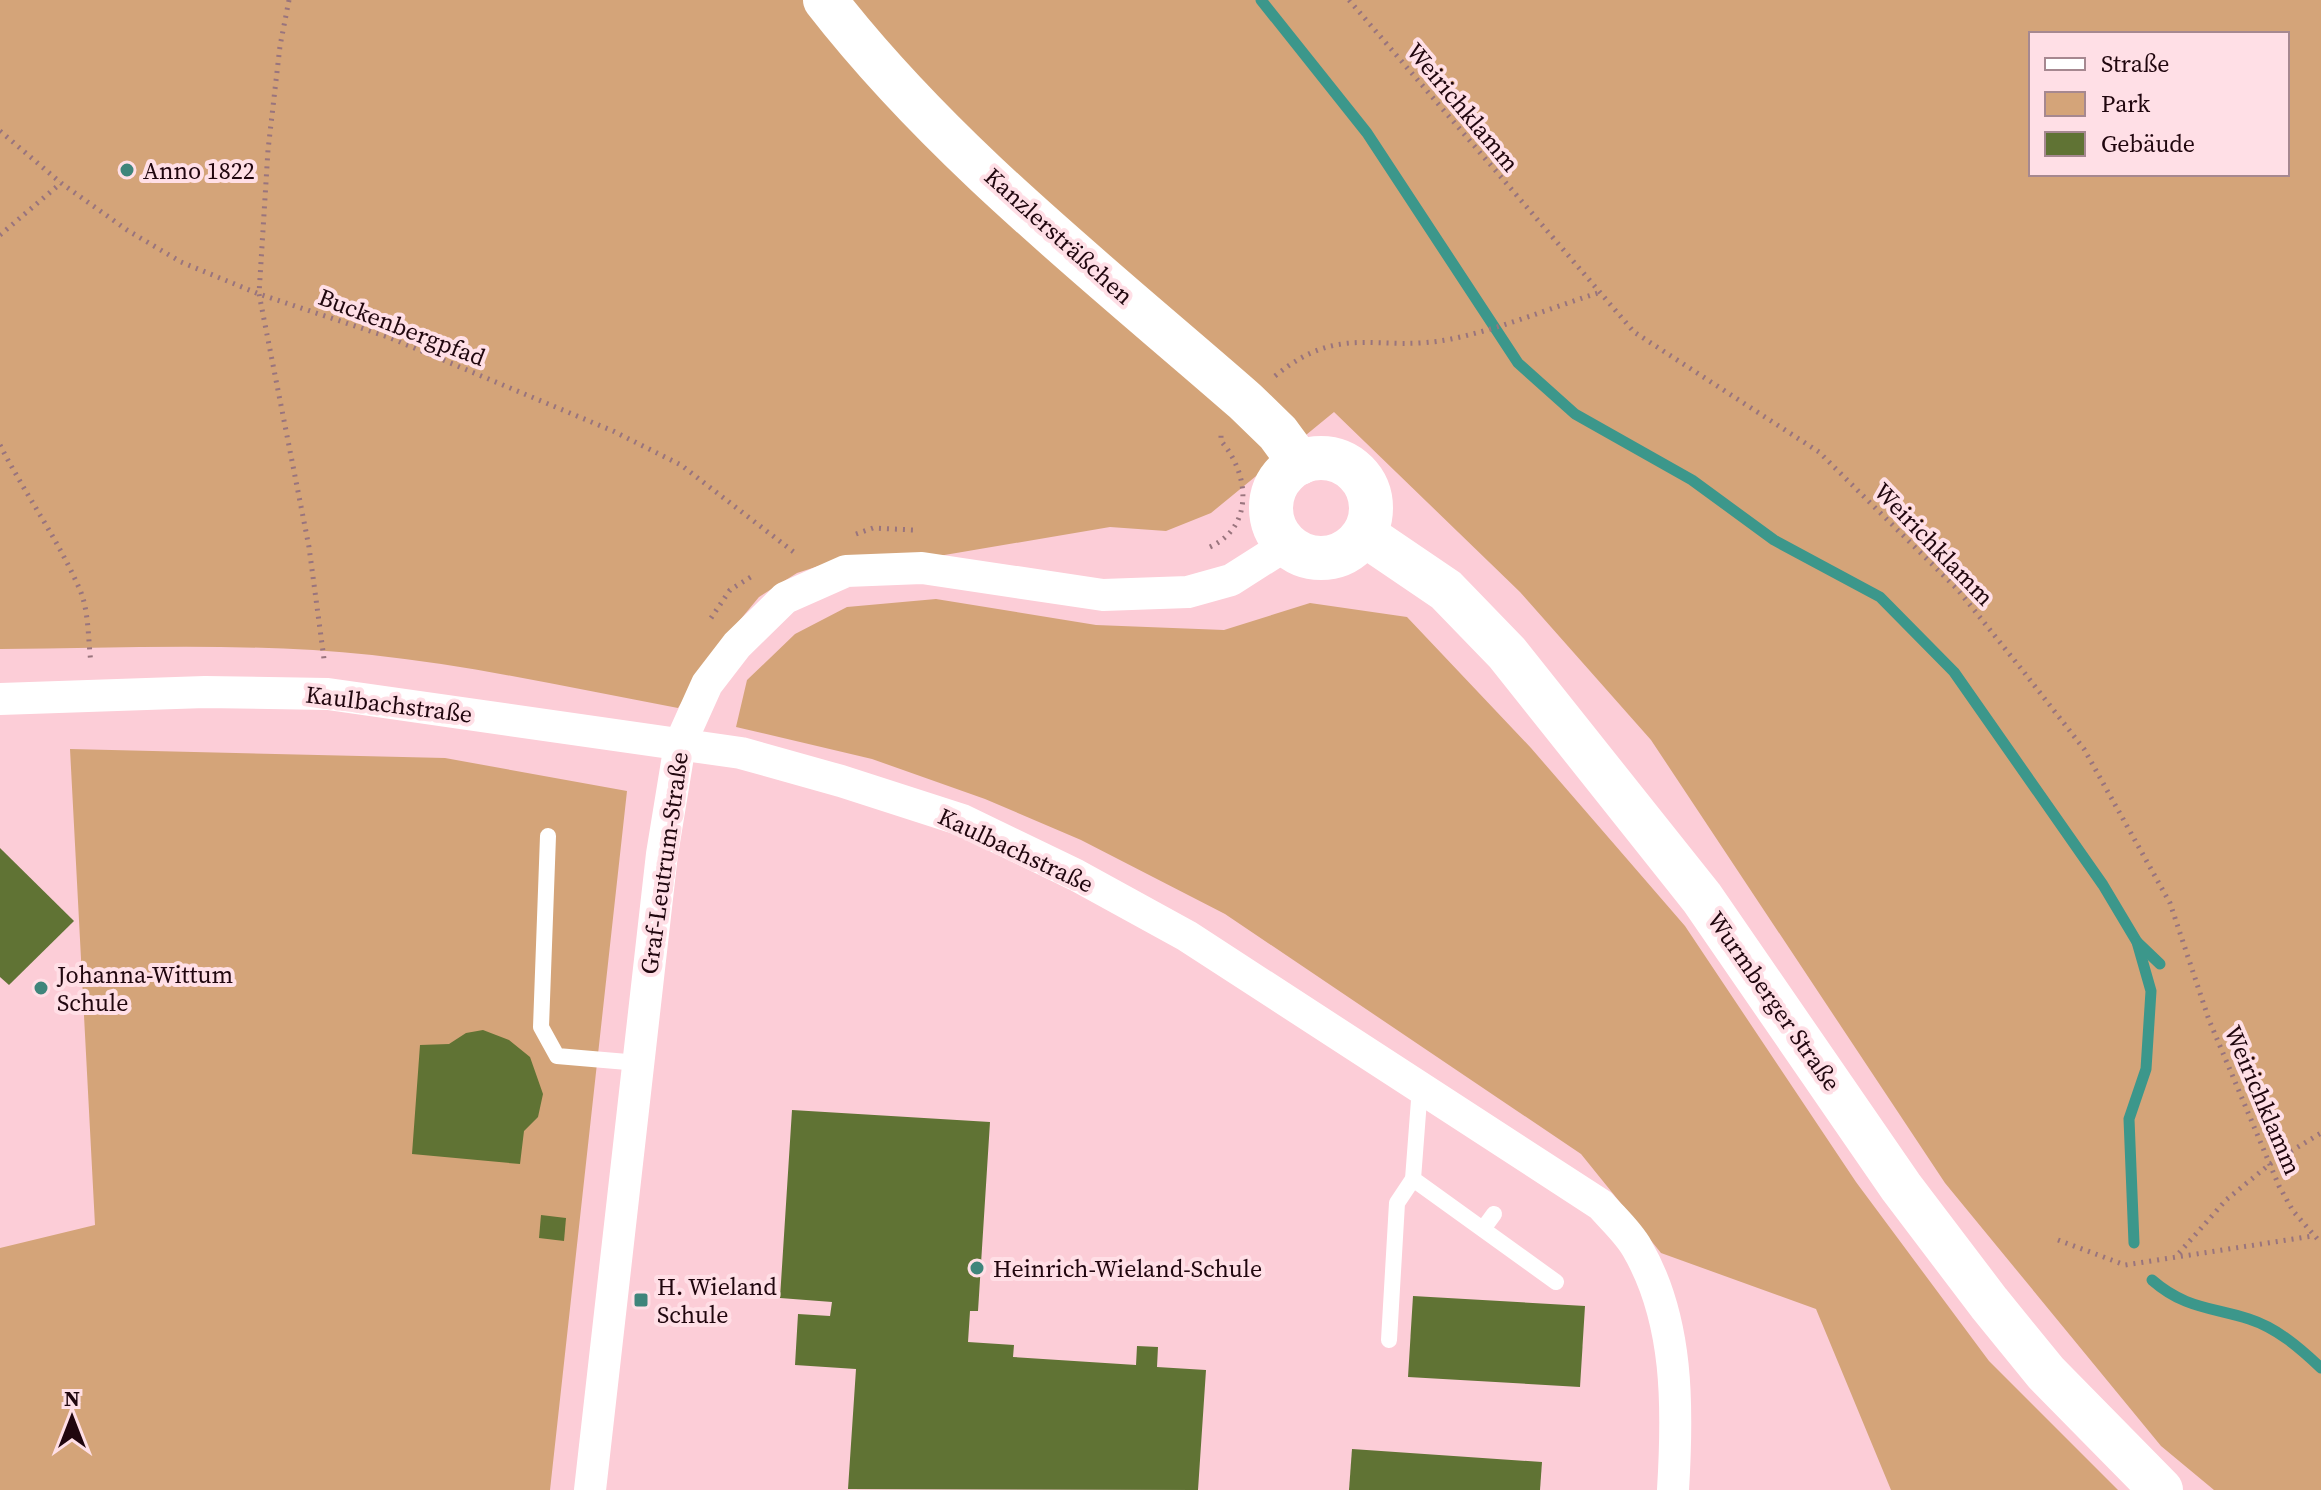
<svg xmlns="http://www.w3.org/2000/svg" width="2321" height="1490" font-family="'Source Serif 4',serif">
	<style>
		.green { fill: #d4a479; fill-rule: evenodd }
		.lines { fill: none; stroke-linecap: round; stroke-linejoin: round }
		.stream { stroke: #3c978b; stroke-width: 11 }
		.building { fill: #607334 }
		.path { stroke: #99747d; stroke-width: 5; stroke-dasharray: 2 6; stroke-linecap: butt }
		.service { stroke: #fff; stroke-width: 16 }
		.minor { stroke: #fff; stroke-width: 32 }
		.secondary { stroke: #fff; stroke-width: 44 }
		.poi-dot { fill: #3f857b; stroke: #ffdfe6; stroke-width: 3 }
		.labels { text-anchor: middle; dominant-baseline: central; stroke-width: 8; stroke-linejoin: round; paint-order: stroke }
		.street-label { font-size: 24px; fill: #20060e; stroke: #ffdfe6 }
		.poi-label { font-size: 24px; fill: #20060e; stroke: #ffdfe6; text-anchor: start }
	</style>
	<rect width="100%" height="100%" fill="#fccdd7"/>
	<g class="green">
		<path d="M0,0H2321V1490H2214L2161,1446L1945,1183L1651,740L1520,592L1334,412L1211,513L1166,531L1110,527L921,559L853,555L797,573L759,597L716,649L678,708C576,689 475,666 372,655C249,642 123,648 0,649ZM2031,34H2287V174H2031Z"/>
		<path d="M936,599L1096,625L1224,630L1310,603L1407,617L1531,748L1685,926L1856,1182L1989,1361L2118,1490H1891L1816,1309L1661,1253L1581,1154L1225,914L1081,840L985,799L872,759L736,727L747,680L795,634L847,607Z"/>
		<path d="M70,749L445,758L627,791L550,1490H0V1248L95,1225Z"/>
	</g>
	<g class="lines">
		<g class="stream">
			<path d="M1261,0L1367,133L1518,363L1575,414L1692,480L1774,540L1880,597L1954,672L2103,885L2137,942L2151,991L2146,1069L2129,1119L2134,1243"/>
			<path d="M2137,942L2160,964"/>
			<path d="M2152,1280C2184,1308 2210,1307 2249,1319C2277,1328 2300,1348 2321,1368"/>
		</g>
	</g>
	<g class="building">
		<path d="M0,848L74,921L9,985L0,977Z"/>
		<path d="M483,1030L509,1040L530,1057L543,1094L538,1117L524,1131L520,1164L412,1154L420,1045L449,1044L466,1033Z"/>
		<path d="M792,1110L990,1122L978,1311H970L968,1342L1014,1345L1013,1357L1136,1365L1137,1346L1158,1347L1157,1367L1206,1370L1198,1490L848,1489L856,1369L795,1365L798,1314L830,1316L832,1302L780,1298Z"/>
		<path d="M541,1215L566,1218L564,1241L539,1238Z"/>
		<path d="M1413,1296L1585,1306L1580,1387L1408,1377Z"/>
		<path d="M1352,1449L1542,1462L1540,1490H1349Z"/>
	</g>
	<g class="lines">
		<g class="path">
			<path d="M289,0L280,46L268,150L259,294L309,547L324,659"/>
			<path d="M1349,0L1634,332L1819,452L1958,590L2023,671L2084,749L2170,903L2209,1020L2279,1186L2293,1211L2321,1243"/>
			<path d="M0,131L61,183L127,230L181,262L259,294L388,337L613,431L681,465L795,553"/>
			<path d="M0,235L61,183"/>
			<path d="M1275,376C1342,321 1378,354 1451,339C1500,329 1550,308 1598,293"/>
			<path d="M0,445C25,494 58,539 80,590C89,611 88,640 91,663"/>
			<path d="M856,534L873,528L913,530"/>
			<path d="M1210,547C1255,526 1249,473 1221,441V433"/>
			<path d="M711,618L730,590L754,575"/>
			<path d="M2058,1240L2125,1265L2313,1236"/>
			<path d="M2179,1253L2226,1200L2270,1164L2321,1133"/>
		</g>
		<g class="service">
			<path d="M548,836L541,1027L557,1056L639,1063"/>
			<path d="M1420,1087L1413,1179L1556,1282"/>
			<path d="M1483,1229L1494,1214"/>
			<path d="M1389,1340L1397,1203L1413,1179"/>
		</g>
		<g class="minor">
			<path d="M0,699L205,692L328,694L741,753L841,781L962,820L1076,875L1187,936L1601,1205C1612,1218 1628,1232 1637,1248C1679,1320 1678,1408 1673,1490"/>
			<path d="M590,1490L662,854L680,744L707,684L737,645L785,598L846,571L922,568L1103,595L1188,592L1231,580L1286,545"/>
		</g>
		<g class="secondary">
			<path d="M825,0C943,152 1101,275 1245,401L1278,433L1300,463"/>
			<circle cx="1321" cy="508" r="50"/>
			<path d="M1365,535L1446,590L1507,653L1702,898L1901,1187L1989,1303L2046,1373L2161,1490"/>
		</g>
	</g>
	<g class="poi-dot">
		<circle cx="127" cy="170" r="8"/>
		<circle cx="41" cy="988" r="8"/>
		<circle cx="977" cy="1268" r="8"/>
		<rect x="633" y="1292" width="16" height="16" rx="4"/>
	</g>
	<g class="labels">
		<g class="street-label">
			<text transform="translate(1463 107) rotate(50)">Weirichklamm</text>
			<text transform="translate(1059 236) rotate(42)">Kanzlersträßchen</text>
			<text transform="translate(402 327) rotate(21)">Buckenbergpfad</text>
			<text transform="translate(1934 544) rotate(46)">Weirichklamm</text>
			<text transform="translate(389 704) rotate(7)">Kaulbachstraße</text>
			<text transform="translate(1016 850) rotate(25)">Kaulbachstraße</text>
			<text transform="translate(664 863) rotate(-82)">Graf-Leutrum-Straße</text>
			<text transform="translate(1774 1001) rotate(55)">Wurmberger Straße</text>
			<text transform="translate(2263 1100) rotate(67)">Weirichklamm</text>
		</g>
		<g class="poi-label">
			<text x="143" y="170">Anno 1822</text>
			<text x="57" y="974">Johanna-Wittum<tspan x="57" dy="28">Schule</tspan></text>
			<text x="993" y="1268">Heinrich-Wieland-Schule</text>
			<text x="657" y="1286">H. Wieland<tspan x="657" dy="28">Schule</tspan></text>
		</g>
	</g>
	<rect x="2029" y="32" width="260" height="144" fill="#ffdfe6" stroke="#a68890" stroke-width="2"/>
	<rect x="2045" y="58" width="40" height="12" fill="#ffffff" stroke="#a68890" stroke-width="2"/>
	<text x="2101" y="72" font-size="24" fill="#20060e">Straße</text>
	<rect x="2045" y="92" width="40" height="24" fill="#d4a479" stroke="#a68890" stroke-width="2"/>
	<text x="2101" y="112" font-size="24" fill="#20060e">Park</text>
	<rect x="2045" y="132" width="40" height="24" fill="#607334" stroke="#a68890" stroke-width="2"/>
	<text x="2101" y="152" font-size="24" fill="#20060e">Gebäude</text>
	<g transform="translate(72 1418)" stroke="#ffdfe6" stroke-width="6" paint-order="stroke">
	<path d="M0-6L14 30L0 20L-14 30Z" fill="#20060e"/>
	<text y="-12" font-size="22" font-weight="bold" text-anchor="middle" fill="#20060e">N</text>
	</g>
</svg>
